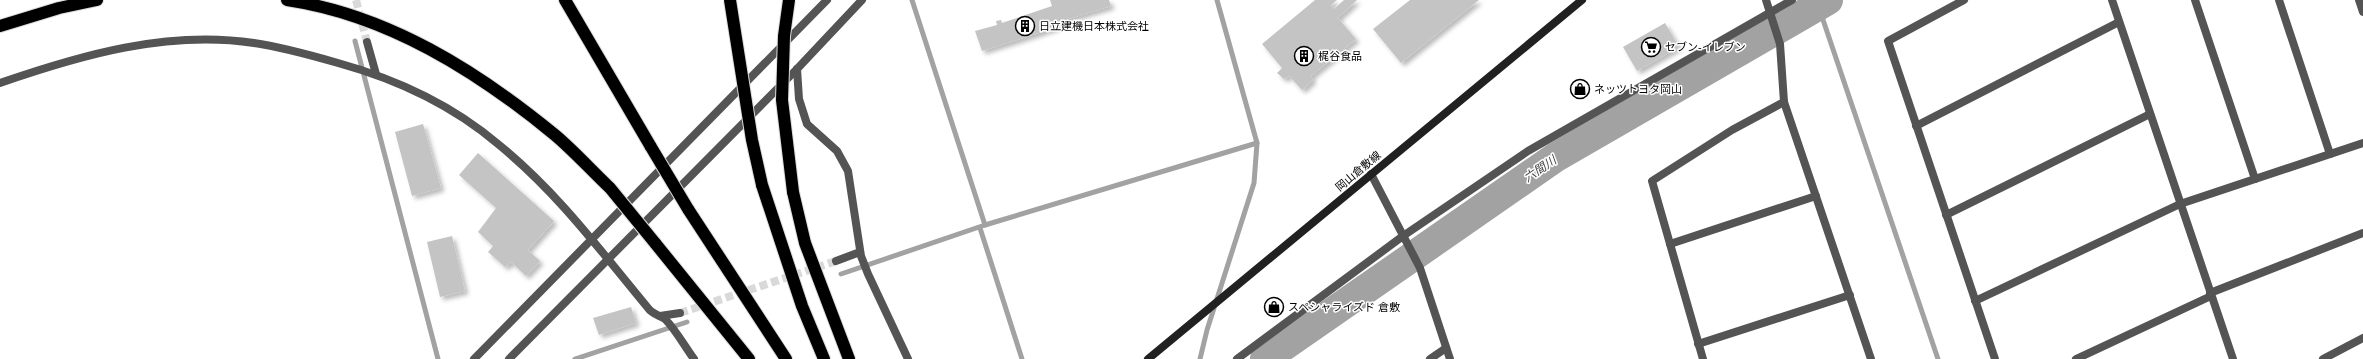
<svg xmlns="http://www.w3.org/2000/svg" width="2363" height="359" font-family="Helvetica,'Noto Sans JP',sans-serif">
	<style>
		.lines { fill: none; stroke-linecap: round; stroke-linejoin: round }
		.stream { stroke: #a2a2a2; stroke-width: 5 }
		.river { stroke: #a2a2a2; stroke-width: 30 }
		.building { fill: #c4c4c4; filter: url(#shadow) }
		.minor-tunnel { stroke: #d9d9d9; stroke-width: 8; stroke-dasharray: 8 4; stroke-linecap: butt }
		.motorway-casing { stroke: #dbdbdb; stroke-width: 14 }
		.minor { stroke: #545454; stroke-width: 8 }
		.tertiary { stroke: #545454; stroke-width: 8 }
		.secondary { stroke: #212121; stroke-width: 8 }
		.motorway { stroke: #000; stroke-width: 12 }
		.motorway-bridge-casing { stroke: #dbdbdb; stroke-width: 14; stroke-linecap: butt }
		.motorway-bridge { stroke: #000; stroke-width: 12 }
		.labels { text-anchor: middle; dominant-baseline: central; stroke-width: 3; stroke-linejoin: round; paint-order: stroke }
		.poi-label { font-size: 11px; fill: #000; stroke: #fff; text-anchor: start }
		.street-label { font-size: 11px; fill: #000; stroke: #fff }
		.water-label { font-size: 12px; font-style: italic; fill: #434343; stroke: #fff }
	</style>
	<defs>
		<filter id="shadow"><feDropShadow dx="3.5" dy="3.5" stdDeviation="2" flood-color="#0004"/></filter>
	</defs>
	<rect width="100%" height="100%" fill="#fff"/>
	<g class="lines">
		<g class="stream">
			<path d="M912,0L985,225"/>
			<path d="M1818,5L1938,359"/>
			<path d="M355,41L438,359"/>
			<path d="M980,228L1022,359"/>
			<path d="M841,274L985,225L1257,143"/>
			<path d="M575,359L687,322"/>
			<path d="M1200,359L1207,330L1254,183L1257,143L1217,0"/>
		</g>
		<path class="river" d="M1265,359L1556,157L1828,0"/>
	</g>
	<g class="building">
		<path d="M1050,0H1109L1111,6L1055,23L1057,27L982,51L975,31L997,25L996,21L1001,20L1002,23L1052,6Z"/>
		<path d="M1315,0H1337L1331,5L1334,9L1344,0H1357L1338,18L1356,39L1311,76L1313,80L1302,90L1289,76L1284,79L1277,73L1282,68L1262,44Z"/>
		<path d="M1410,0H1479L1401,63L1373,29Z"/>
		<path d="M1665,23L1679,47L1637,71L1623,47Z"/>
		<path d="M423,124L441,188L412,196L395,132Z"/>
		<path d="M478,153L554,221L528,250L540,261L526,276L511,262L505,267L488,252L493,246L478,232L496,208L459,175Z"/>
		<path d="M452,236L465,291L440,297L427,242Z"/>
		<path d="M631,307L636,323L599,335L593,318Z"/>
	</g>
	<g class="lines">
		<g class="minor-tunnel">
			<path d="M356,0L367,42"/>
			<path d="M680,313L836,261"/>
		</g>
		<g class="motorway-casing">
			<g id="motorway">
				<path d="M287,0C388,15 477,71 555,135C574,151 591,170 610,188"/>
				<path d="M565,0L651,147"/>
				<path d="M0,26L59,8L97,0"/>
				<path d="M762,185L802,306L824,359"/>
				<path d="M793,192L805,243L849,359"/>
				<path d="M688,209L786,359"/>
				<path d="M655,243L749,359"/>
			</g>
		</g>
		<g class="minor">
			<path d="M1766,0L1780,44L1784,102L1871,359"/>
			<path d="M1964,0L1888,41L1995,359"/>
			<path d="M2112,0L2233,359"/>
			<path d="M2195,0L2255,179"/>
			<path d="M2279,0L2330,154"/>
			<path d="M2359,0L2363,12"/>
			<path d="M367,42L376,74"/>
			<path d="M797,69L799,99L807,124L837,151L848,171L861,256L868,274L908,359"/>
			<path d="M0,83C81,55 167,30 254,43C282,47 310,55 338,63C396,79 452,105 498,144C558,193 599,249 648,308C652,314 659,315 665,319C676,330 685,347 694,359"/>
			<path d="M1916,126L2119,22"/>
			<path d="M1371,174L1420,268L1450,359"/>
			<path d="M1946,215L2150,114"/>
			<path d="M1670,244L1816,196"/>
			<path d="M836,261L860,252"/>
			<path d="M2210,293L2363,233"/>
			<path d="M1975,301L2180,204L2363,143"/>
			<path d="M660,316L680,313"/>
			<path d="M1698,344L1850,295"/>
			<path d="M1237,359L1403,236L1528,151L1792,0"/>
			<path d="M1430,359L1446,348"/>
			<path d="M1703,359L1652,181L1732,130L1784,102"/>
			<path d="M2076,359L2211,296"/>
			<path d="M2323,359L2363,338"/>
		</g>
		<g class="tertiary">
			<path d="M474,359L827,0"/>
			<path d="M509,359L797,69L862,0"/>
		</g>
		<path class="secondary" d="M1148,359L1582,0"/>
		<use href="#motorway" class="motorway"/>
		<g class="motorway-bridge-casing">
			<g id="motorway-bridge">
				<path d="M730,0L752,140L762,185"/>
				<path d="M789,0L784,36L782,100L793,192"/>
				<path d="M651,147L688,209"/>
				<path d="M610,188L655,243"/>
			</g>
		</g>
		<use href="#motorway-bridge" class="motorway-bridge"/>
	</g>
	<defs>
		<g id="building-ring" transform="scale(1)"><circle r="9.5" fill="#fff" stroke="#000" stroke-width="1.5"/><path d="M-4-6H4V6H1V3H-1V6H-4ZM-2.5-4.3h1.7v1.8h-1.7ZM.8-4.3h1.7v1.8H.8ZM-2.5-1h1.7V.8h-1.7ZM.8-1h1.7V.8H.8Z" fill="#000"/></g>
		<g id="supermarket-ring" transform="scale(1)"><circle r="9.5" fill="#fff" stroke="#000" stroke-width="1.5"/><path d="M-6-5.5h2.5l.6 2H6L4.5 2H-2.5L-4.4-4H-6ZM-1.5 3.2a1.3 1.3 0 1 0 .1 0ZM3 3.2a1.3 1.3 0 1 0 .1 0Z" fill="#000"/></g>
		<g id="shop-ring" transform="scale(1)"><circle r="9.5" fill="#fff" stroke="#000" stroke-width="1.5"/><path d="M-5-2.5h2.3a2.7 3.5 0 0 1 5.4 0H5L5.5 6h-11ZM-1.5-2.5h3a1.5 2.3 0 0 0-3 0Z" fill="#000"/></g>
	</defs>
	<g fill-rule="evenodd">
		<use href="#building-ring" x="1025" y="26"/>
		<use href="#supermarket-ring" x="1651" y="47"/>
		<use href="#building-ring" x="1304" y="56"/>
		<use href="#shop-ring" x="1580" y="89"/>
		<use href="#shop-ring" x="1274" y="307"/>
	</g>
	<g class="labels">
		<g class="poi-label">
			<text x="1039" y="26">日立建機日本株式会社</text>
			<text x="1665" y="47">セブン-イレブン</text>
			<text x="1318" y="56">梶谷食品</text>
			<text x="1594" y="89">ネッツトヨタ岡山</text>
			<text x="1288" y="307">スペシャライズド 倉敷</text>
		</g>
		<g class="street-label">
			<text transform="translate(1358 171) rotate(-40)">岡山倉敷線</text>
		</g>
		<g class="water-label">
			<text transform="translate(1540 169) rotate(-34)">六間川</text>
		</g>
	</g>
</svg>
